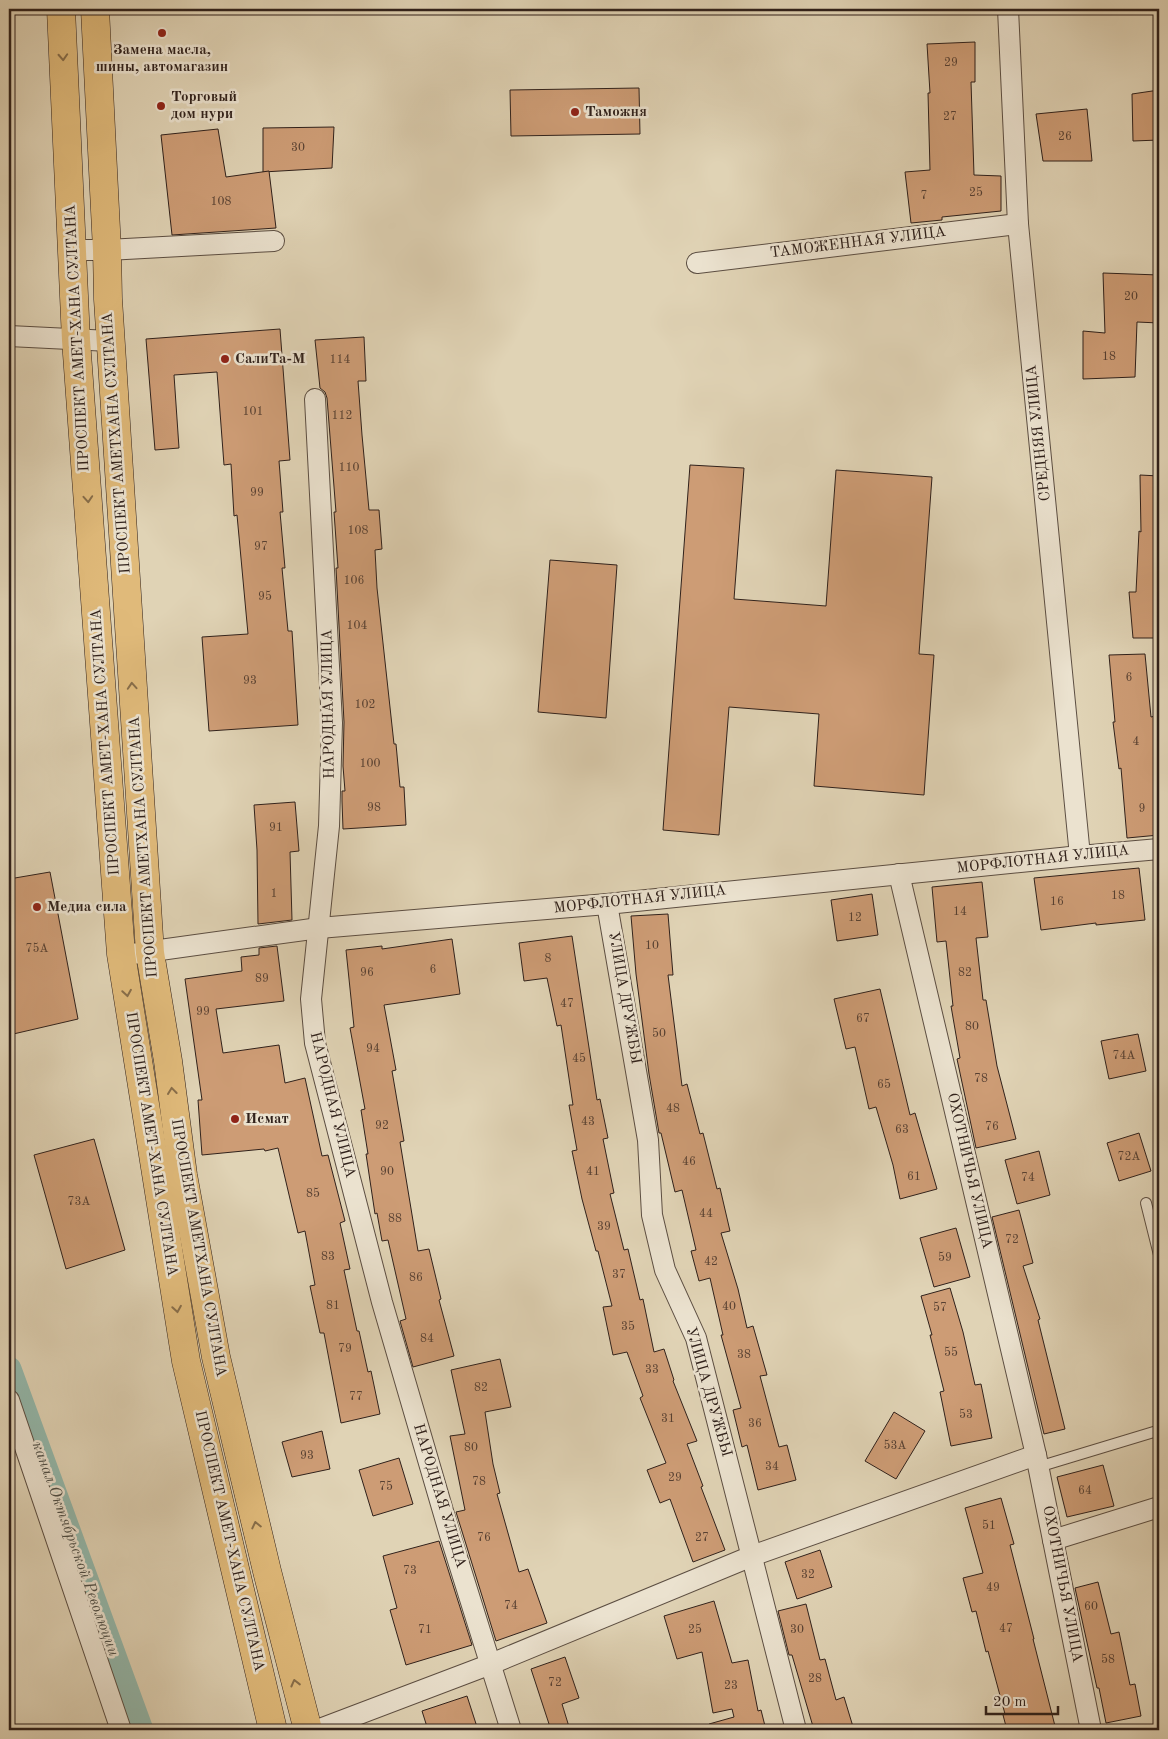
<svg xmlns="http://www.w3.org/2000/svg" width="1168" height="1739" font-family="'Old Standard TT',serif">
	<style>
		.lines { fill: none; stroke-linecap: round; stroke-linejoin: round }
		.canal { stroke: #94b8ab; stroke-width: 25 }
		.building { fill: #cd9c75; stroke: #30211b }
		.service-casing { stroke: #5c4e42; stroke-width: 12 }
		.minor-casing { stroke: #5c4e42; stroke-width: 22 }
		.primary-casing { stroke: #30211b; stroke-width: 29 }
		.service { stroke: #ebe2cf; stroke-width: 10 }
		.minor { stroke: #ebe2cf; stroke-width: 20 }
		.primary { stroke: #e0ba7a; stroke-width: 28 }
		.oneway { stroke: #886e4a }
		.poi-dot { fill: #8f2418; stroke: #ebe2cf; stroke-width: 2 }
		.labels { text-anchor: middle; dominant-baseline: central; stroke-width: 5; stroke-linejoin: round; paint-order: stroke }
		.number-label { font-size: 12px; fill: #574032 }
		.poi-label { font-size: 15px; font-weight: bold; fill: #30211b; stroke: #ebe2cf; text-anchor: start }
		.street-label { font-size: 15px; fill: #30211b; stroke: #ebe2cf }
		.water-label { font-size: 16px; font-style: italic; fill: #4e4e46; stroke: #ebe2cf }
	</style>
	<rect width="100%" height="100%" fill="#e0d3b5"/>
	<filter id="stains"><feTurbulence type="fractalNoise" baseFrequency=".004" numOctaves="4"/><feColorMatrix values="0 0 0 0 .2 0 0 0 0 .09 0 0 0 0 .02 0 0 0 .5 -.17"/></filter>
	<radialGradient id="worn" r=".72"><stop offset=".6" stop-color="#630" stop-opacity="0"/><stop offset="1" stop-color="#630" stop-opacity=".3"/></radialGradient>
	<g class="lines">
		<path class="canal" d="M9,1369L141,1730"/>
	</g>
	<g class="building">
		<path d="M975,42V82H971L974,175L1001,176V211L942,217V220L911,223L905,172L930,170L928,93H930L927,44Z"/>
		<path d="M639,88L640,134L511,136L510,90Z"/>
		<path d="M1159,90V140L1133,141L1132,94Z"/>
		<path d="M1087,109L1092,161H1043L1036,114Z"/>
		<path d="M334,127L332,168L263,172V128Z"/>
		<path d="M218,129L226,177L269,171L276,228L172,235L161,135Z"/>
		<path d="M1103,273L1159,275V323L1137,322L1135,377L1083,379V331L1105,333Z"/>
		<path d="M280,329L290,460L279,461L283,512H280L285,568H282L288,631H292L298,725L209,731L202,637L248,634L237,515L234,516L231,464L224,465L217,372L174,375L179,448L155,450L146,339Z"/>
		<path d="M364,337L366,381H358L362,435L369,510H379L382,549L375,550L377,588L394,744H396L400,787H404L406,825L343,829L342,801V791H345L343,766L344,722L336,568H338L334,512H336L327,398L325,392L320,388L315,340Z"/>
		<path d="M690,465L744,468L734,599L826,606L836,470L932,477L919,654L934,655L924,795L814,786L819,714L729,707L719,835L663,830Z"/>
		<path d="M1140,475L1159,476V638H1133L1129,592H1136L1139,531L1141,532Z"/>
		<path d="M550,560L617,565L606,718L538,712Z"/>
		<path d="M1145,654L1151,717L1155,716L1159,770V835L1127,838L1121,768L1119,769L1113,722H1115L1109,655Z"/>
		<path d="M295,802L299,851L290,852L292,920L258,924L257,850L254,805Z"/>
		<path d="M1139,868L1145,920L1096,925V923L1041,930L1034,878Z"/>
		<path d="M50,872L78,1019L9,1035V879Z"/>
		<path d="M982,882L988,937L976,938L983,1000H986L997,1066L1016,1139L976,1148L957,1059L960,1058L951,1006H953L946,941L937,942L932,887Z"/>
		<path d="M872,894L878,935L837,941L831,900Z"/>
		<path d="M668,914L673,975H668L682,1086L687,1084L700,1134L703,1133L717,1189L720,1188L730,1231L721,1233L738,1289L747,1328L753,1326L767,1375L760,1376L779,1447L787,1445L796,1480L758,1490L747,1445L742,1447L733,1410L741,1408L721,1335H723L710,1278L699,1281L691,1251L696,1250L682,1190L675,1192L661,1133H659L658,1127L649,1074L636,974L631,916Z"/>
		<path d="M572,936L597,1100L600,1099L608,1138L603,1139L614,1193L610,1194L624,1250L628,1249L640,1300L643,1299L654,1352L664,1349L674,1380L673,1381L697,1441L687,1444L703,1486L701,1487L725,1550L693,1562L670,1499L660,1503L647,1470L666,1463L640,1398L643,1396L627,1352L613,1355L603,1307L612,1306L598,1251H596L582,1199L572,1151L577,1150L569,1105H573L561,1025L557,1026L547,978L524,981L519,943Z"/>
		<path d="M452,939L460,994L384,1005L396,1070L392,1071L404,1141L400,1142L418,1251L429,1249L441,1299L439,1300L454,1356L413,1367L400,1321L406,1319L388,1240L382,1241L377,1213L375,1214L366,1154H368L361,1110L365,1109L350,1028L354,1027L346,950L382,946V949Z"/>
		<path d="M277,946L284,1001L216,1009L223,1053L279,1045L285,1083L305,1078L322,1156L328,1155L345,1221L340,1223L350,1269L344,1270L357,1331H359L368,1372L371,1371L380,1414L341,1423L324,1333H320L310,1286L315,1285L305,1231L298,1233L278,1148L265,1151L264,1149L202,1155L198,1100H202L185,979L242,971L241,957L259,955V948Z"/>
		<path d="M880,989L910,1115L915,1113L937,1189L900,1199L893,1165L876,1107L869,1109L855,1047L846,1049L834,999Z"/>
		<path d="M1138,1034L1146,1071L1109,1079L1101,1041Z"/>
		<path d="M1139,1133L1151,1171L1119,1181L1107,1143Z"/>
		<path d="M94,1139L125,1250L66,1269L34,1155Z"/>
		<path d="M1039,1151L1050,1195L1017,1204L1005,1160Z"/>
		<path d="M1019,1210L1033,1263L1023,1266L1040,1319L1038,1320L1065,1429L1044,1434L992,1217Z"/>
		<path d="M956,1228L970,1277L934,1287L920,1238Z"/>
		<path d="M950,1288L963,1332L975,1385L981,1384L992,1438L951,1446L940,1392L944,1391L930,1335H932L921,1296Z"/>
		<path d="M500,1359L511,1407L485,1412L493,1464L500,1493L497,1494L519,1572L528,1569L547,1623L496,1641L456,1512L465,1510L450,1436L465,1434L451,1370Z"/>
		<path d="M894,1412L925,1431L896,1479L865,1461Z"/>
		<path d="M322,1431L330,1469L292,1477L282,1442Z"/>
		<path d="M399,1458L413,1504L373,1516L359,1470Z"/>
		<path d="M1103,1465L1114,1506L1067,1517L1057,1477Z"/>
		<path d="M1001,1498L1014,1544L1010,1545L1034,1639H1033L1056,1730H1007L1003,1715L1005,1714L988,1651L986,1652L976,1611L972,1612L963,1578L983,1573L965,1508Z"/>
		<path d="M439,1541L472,1645L406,1665L390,1610L397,1608L383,1556Z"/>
		<path d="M820,1550L832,1587L797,1599L785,1562Z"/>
		<path d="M1098,1582L1111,1634L1119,1632L1130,1685L1135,1684L1141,1716L1106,1723L1099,1688H1097L1075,1588Z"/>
		<path d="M714,1601L732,1663L748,1660L758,1711L761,1710L766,1730H710L709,1724L734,1717L732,1709L713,1713L702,1652L677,1659L664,1616Z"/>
		<path d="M806,1604L820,1660L825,1659L836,1700L844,1697L854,1730H814L792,1655H789L778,1611Z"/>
		<path d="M565,1657L579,1698L562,1704L570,1730H551L531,1669Z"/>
		<path d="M467,1696L478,1730H428L422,1711Z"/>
	</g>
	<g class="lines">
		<g class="service-casing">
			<g id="service">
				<path d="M1146,1203L1159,1255"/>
				<path d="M1038,1467L1157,1431L1159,1428"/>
			</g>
		</g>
		<g class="minor-casing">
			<g id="minor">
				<path d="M1008,9L1018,224L1080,856"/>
				<path d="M72,250H107L274,241"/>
				<path d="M697,263L1018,224"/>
				<path d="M9,336L110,341"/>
				<path d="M315,399L332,723L329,826L311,999L315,1043L382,1302L450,1535L511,1730"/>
				<path d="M899,874L1036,1455L1091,1730"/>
				<path d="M607,904L648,1140L652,1215L665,1270L696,1338L796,1730"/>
				<path d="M121,954L150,953L160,950L319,928L607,904L1080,856L1159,849"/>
				<path d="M9,1400L121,1730"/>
				<path d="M1053,1540L1159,1507"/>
				<path d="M317,1730L491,1664L752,1556L1036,1455"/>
			</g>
		</g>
		<g class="primary-casing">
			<g id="primary">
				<path d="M61,9L76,340L121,954L186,1361L273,1730"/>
				<path d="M95,9L107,250L108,299L150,953L168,1061L183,1175L216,1357L267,1571L308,1730"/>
			</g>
		</g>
		<use href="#service" class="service"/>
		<use href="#minor" class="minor"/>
		<use href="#primary" class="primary"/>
	</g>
	<defs><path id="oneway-chevron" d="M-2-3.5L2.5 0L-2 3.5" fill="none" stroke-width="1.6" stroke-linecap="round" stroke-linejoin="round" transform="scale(1.25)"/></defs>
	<g class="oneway">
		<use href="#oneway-chevron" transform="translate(63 57) rotate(87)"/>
		<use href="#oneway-chevron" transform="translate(88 499) rotate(86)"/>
		<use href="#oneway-chevron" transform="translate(132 686) rotate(-94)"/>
		<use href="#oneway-chevron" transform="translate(127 993) rotate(81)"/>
		<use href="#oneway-chevron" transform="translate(172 1091) rotate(-97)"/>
		<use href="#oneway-chevron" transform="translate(177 1309) rotate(81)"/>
		<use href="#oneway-chevron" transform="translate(256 1525) rotate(-103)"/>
		<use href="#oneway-chevron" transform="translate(295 1683) rotate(-104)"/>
	</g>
	<g class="poi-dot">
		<circle cx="162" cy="33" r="5"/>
		<circle cx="161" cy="106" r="5"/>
		<circle cx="575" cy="112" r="5"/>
		<circle cx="225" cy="359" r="5"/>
		<circle cx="37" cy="907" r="5"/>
		<circle cx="235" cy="1119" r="5"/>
	</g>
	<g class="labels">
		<g class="number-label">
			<text x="951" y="63">29</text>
			<text x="950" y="117">27</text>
			<text x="1065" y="137">26</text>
			<text x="298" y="148">30</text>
			<text x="976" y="193">25</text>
			<text x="924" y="196">7</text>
			<text x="221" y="202">108</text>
			<text x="1131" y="297">20</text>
			<text x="1109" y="357">18</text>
			<text x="340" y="360">114</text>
			<text x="253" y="412">101</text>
			<text x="342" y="416">112</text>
			<text x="349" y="468">110</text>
			<text x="257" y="493">99</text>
			<text x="358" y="531">108</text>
			<text x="261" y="547">97</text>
			<text x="354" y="581">106</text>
			<text x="265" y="597">95</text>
			<text x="357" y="626">104</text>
			<text x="1129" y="678">6</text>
			<text x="250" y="681">93</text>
			<text x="365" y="705">102</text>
			<text x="1136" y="742">4</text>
			<text x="370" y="764">100</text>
			<text x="374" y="808">98</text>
			<text x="1142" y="809">9</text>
			<text x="276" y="828">91</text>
			<text x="274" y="894">1</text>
			<text x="1118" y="896">18</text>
			<text x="1057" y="902">16</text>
			<text x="960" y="912">14</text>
			<text x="855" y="918">12</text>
			<text x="652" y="946">10</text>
			<text x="37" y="949">75А</text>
			<text x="548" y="959">8</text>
			<text x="433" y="970">6</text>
			<text x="367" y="973">96</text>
			<text x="965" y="973">82</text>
			<text x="262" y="979">89</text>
			<text x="567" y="1004">47</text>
			<text x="203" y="1012">99</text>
			<text x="863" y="1019">67</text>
			<text x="972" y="1027">80</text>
			<text x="659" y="1034">50</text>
			<text x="373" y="1049">94</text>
			<text x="1124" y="1056">74А</text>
			<text x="579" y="1059">45</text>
			<text x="981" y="1079">78</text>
			<text x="884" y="1085">65</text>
			<text x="673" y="1109">48</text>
			<text x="588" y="1122">43</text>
			<text x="382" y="1126">92</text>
			<text x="992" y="1127">76</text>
			<text x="902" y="1130">63</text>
			<text x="1129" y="1157">72А</text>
			<text x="689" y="1162">46</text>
			<text x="387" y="1172">90</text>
			<text x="593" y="1172">41</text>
			<text x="914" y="1177">61</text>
			<text x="1028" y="1178">74</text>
			<text x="313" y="1194">85</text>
			<text x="79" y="1202">73А</text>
			<text x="706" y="1214">44</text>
			<text x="395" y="1219">88</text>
			<text x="604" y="1227">39</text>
			<text x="1012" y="1240">72</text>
			<text x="328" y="1257">83</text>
			<text x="945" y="1258">59</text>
			<text x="711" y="1262">42</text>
			<text x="619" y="1275">37</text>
			<text x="416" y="1278">86</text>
			<text x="333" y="1306">81</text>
			<text x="729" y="1307">40</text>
			<text x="940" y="1308">57</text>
			<text x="628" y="1327">35</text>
			<text x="427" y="1339">84</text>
			<text x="345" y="1349">79</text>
			<text x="951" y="1353">55</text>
			<text x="744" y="1355">38</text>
			<text x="652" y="1370">33</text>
			<text x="481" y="1388">82</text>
			<text x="356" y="1397">77</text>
			<text x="966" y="1415">53</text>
			<text x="668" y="1419">31</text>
			<text x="755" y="1424">36</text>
			<text x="895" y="1446">53А</text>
			<text x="471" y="1448">80</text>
			<text x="307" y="1456">93</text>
			<text x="772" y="1467">34</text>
			<text x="675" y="1478">29</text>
			<text x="479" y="1482">78</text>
			<text x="386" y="1487">75</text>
			<text x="1085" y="1491">64</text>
			<text x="989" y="1526">51</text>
			<text x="484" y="1538">76</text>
			<text x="702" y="1538">27</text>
			<text x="410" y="1571">73</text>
			<text x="808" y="1575">32</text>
			<text x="993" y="1588">49</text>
			<text x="511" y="1606">74</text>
			<text x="1091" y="1607">60</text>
			<text x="1006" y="1629">47</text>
			<text x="425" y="1630">71</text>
			<text x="695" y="1630">25</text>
			<text x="797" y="1630">30</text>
			<text x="1108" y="1660">58</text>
			<text x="815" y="1679">28</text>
			<text x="555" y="1683">72</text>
			<text x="731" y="1686">23</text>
		</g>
		<g class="poi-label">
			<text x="162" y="50" text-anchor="middle">Замена масла,<tspan x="162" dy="17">шины, автомагазин</tspan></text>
			<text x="171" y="97">Торговый<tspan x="171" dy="17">дом нури</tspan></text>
			<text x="585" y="112">Таможня</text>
			<text x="235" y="359">СалиТа-М</text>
			<text x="47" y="907">Медиа сила</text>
			<text x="245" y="1119">Исмат</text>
		</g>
		<g class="street-label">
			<text transform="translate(858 243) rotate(-7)">ТАМОЖЕННАЯ УЛИЦА</text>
			<text transform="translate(78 338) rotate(-93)">ПРОСПЕКТ АМЕТ-ХАНА СУЛТАНА</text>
			<text transform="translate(1039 433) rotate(-96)">СРЕДНЯЯ УЛИЦА</text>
			<text transform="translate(117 443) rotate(-94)">ПРОСПЕКТ АМЕТХАНА СУЛТАНА</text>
			<text transform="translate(329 704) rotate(-91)">НАРОДНАЯ УЛИЦА</text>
			<text transform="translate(106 742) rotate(-94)">ПРОСПЕКТ АМЕТ-ХАНА СУЛТАНА</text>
			<text transform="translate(144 847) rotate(-94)">ПРОСПЕКТ АМЕТХАНА СУЛТАНА</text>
			<text transform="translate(1043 860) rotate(-6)">МОРФЛОТНАЯ УЛИЦА</text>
			<text transform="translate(640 900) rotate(-6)">МОРФЛОТНАЯ УЛИЦА</text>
			<text transform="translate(624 998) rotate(80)">УЛИЦА ДРУЖБЫ</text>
			<text transform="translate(332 1105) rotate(76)">НАРОДНАЯ УЛИЦА</text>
			<text transform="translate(151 1144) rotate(81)">ПРОСПЕКТ АМЕТ-ХАНА СУЛТАНА</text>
			<text transform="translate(969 1171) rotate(77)">ОХОТНИЧЬЯ УЛИЦА</text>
			<text transform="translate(198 1248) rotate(80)">ПРОСПЕКТ АМЕТХАНА СУЛТАНА</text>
			<text transform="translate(708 1392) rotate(74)">УЛИЦА ДРУЖБЫ</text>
			<text transform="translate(439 1496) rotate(73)">НАРОДНАЯ УЛИЦА</text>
			<text transform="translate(229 1541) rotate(77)">ПРОСПЕКТ АМЕТ-ХАНА СУЛТАНА</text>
			<text transform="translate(1062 1584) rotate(79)">ОХОТНИЧЬЯ УЛИЦА</text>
		</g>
		<g class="water-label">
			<text transform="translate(75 1549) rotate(70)">канал Октябрьской Революции</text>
		</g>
	</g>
	<rect width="1168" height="1739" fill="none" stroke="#e0d3b5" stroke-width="30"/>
	<rect x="10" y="10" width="1148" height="1719" fill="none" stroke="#30211b" stroke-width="2.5"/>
	<rect x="15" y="15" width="1138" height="1709" fill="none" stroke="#30211b"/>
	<path d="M986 1706v8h72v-8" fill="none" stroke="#30211b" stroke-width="2.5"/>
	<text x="993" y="1706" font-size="15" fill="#30211b" stroke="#ebe2cf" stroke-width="4" paint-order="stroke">20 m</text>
	<rect width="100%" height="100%" filter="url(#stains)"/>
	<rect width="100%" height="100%" fill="url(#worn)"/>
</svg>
